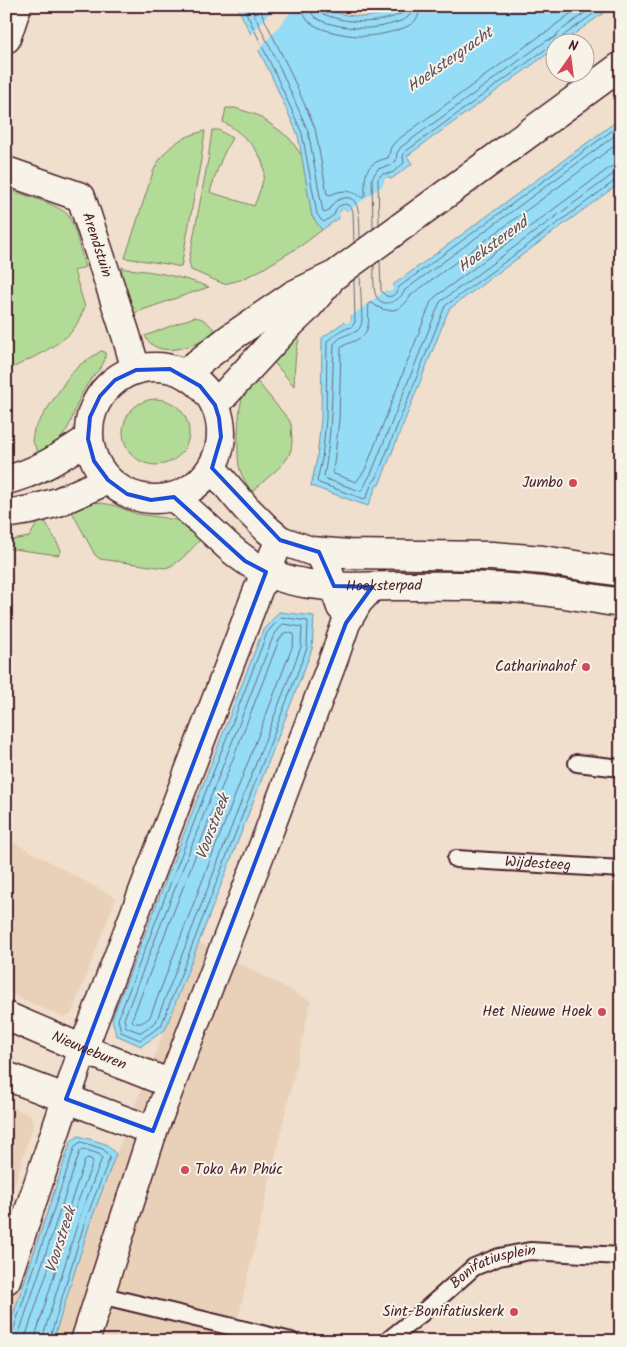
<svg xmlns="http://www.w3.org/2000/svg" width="627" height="1347" font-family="Kalam,sans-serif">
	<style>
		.built { fill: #e9d1b9 }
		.green { fill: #b3db98; stroke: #7e7d62 }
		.water { fill: #95ddf7; stroke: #7791a5 }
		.pier { fill: #efdfcc }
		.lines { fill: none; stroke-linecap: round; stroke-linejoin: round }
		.shore { stroke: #686b7d; stroke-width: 1 }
		.service-casing { stroke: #4a1f2b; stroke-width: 20 }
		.minor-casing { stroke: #4a1f2b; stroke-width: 31 }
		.secondary-casing { stroke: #4a1f2b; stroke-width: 31 }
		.service { stroke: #f7f3e8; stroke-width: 16 }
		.minor { stroke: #f7f3e8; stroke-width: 28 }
		.secondary { stroke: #f7f3e8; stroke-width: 28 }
		.marked { fill: none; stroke: #1d4ed8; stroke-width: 4; stroke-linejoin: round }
		.poi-dot { fill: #d1495b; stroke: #f7f3e8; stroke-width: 2 }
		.labels { text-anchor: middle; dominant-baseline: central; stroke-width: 4; stroke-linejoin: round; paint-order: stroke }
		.street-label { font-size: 15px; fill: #4a1f2b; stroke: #f7f3e8 }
		.poi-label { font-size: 15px; fill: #4a1f2b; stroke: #f7f3e8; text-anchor: end }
		.water-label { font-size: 16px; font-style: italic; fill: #5d4e5e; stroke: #f7f3e8 }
	</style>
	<rect width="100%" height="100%" fill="#efdfcc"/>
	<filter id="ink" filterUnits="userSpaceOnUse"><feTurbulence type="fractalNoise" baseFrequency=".02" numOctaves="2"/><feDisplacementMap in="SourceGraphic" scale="10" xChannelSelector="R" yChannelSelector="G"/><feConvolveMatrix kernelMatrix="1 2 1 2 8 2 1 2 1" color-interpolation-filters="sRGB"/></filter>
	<g filter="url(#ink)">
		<g class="built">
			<path d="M13,842L116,898L71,1015L63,1017L6,992V860Z"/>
			<path d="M199,942L311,1001L233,1341H6V1105L31,1115L34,1122L7,1207L45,1220L71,1141L79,1136L106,1144L116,1154Z"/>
		</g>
		<g class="green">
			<path d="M226,108H235L257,115L279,130L290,139L302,156L312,216L322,230L302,245L261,270L240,280L224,284L191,270L189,261L208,160L212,130H219L232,138C222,155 216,173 210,192L254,206C258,197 262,185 264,176C267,154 240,131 223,122Z"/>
			<path d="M205,131L201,160L181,267L167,264L125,258L153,172C164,148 179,137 205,131Z"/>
			<path d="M6,189C21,194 58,204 68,215C75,225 81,254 85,267L74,271L85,307C81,315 78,324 72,331C61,345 24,362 6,371Z"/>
			<path d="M122,267L126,269C155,271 182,277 209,287L185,295L134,313L122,276Z"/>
			<path d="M194,317C205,318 209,324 216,332L215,336C196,344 158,362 145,336Z"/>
			<path d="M305,326C294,345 295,365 294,386L271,359Z"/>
			<path d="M101,351L105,352C106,362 101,368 94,375C89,381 85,388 81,395C75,407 73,420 66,431C59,442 51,448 40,455L32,441L34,429L69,376L81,364Z"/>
			<path d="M256,380L289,420L291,424L292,442L291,450L288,457L283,464L253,491H251C247,484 242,477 240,470C236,458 238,411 242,399C245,391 250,386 256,380Z"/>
			<circle cx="156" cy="432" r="33"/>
			<path d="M84,502C95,502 105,503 116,506C122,508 128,511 134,513C158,519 187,515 201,539C191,549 179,565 165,568L100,559L95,555L71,510Z"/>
			<path d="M40,519H44L61,550V552L58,555L6,548V541L29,537Z"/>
		</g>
		<g class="water">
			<path d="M237,6H317L330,11L346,15L366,17L395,11L405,6H613L563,42H554V49L407,156L412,164L391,179L388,177L384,179L386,290L389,292L393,287V285L621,118V182L449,309L379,485H377L368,506L311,486L317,458L321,419L322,338L344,322L349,323L351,319L348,211L343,209L340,211V217L322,230L312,216L298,135L271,75Z"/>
			<path d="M279,612L314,616L312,649L165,1030L141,1046L116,1035L112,1019L263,630Z"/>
			<path d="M79,1136L106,1144L116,1154L90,1223L53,1341H6V1336L71,1141Z"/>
		</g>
		<g class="pier">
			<path d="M276,6H296L257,52L249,36Z"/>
			<path d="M388,177L392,182L387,180L385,183L388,289L391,288L390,284L393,282V290L389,292L386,290L350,317L351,320L349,323H345L344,320L346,321L348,320L345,212L342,213V218L340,220L339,213L343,209L348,211L383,185L384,179Z"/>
		</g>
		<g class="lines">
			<g class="shore">
				<path d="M243,6L275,73L302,133L317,214L322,221L324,222L334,215L336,209L339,206L345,204L350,206L353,211L354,243"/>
				<path d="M250,6L281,70L308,131L323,212L325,213C331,210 331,203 338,200C363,188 359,225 360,238"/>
				<path d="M258,6L288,67L315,128L327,194L330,195C343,189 351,190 363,198L365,196C365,174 363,164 388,158L391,147L396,141L541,35L549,31L554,26L581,6"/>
				<path d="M303,6C303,13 305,19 311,23C322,32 353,37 367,36C380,35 407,30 415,21C419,16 420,12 420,6"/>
				<path d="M311,6C311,10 311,14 315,17C324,25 355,29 367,28C377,28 401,23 408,17C411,14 412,10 412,6"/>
				<path d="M317,6L319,12C343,24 380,26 404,12L406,6"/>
				<path d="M561,42L563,36L604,6"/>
				<path d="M621,141L411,295C402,312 387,315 372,303H369C367,317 373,331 358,339C352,343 346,343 341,348L339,420L333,472L334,474L356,482L365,470L431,302L435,297L608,169L614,165H621"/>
				<path d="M379,224L378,179L382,174L392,173L404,163L403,156L405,152L550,46L554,45"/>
				<path d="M373,228L372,178L378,169L384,167L390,166L396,161L397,153L401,147L546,41L554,38L559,32L594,6"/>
				<path d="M380,261L381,291L386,296C394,298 396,293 399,287L621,124"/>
				<path d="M374,265C374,274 373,285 375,293C380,310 399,303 405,290L621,131"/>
				<path d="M360,275L362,320C360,334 354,331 344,336C340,338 336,341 334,344C332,389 332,433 324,477L326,479L360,491C365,488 367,479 371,474L440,302L612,175L621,172"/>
				<path d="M354,279L355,322L352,327L343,329L327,341L326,419L322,459L317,481L319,483L364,499L366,498L372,483L376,479L445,306L616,180L621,178"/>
				<path d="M281,617L308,621L307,648L161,1026L140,1040L121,1032L118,1019L267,633Z"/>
				<path d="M283,624L302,627L301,647L156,1022L141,1032H139L126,1027L124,1019L273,637Z"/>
				<path d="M286,632L294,634L293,645L150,1017C144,1022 140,1025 133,1022L132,1019L279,640Z"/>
				<path d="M6,1335L11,1334L13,1331L75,1146L81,1142L103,1149L110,1157L85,1221L49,1341"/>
				<path d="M11,1341L16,1338L19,1333L80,1151L83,1149L99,1154L102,1158L79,1219L43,1336L42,1341"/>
				<path d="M24,1341L26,1335L85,1160L87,1158L91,1159L93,1162L72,1217L36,1334L35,1341"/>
			</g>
			<g class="service-casing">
				<g id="service">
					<path d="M577,763L621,768"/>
					<path id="s1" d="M456,859L621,869"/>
					<path d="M100,1295L291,1341"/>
					<path id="s2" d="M387,1341L422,1313L474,1267L499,1257L530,1251L621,1256"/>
				</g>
			</g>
			<g class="minor-casing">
				<g id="minor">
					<path d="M6,39L17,6"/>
					<path id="s3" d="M6,171L81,197L126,335L136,370"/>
					<path d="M319,552L328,570L341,607"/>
					<path id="s4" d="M6,1016L83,1049L171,1084"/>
					<path d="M6,1076L153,1131"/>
					<path d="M6,1280L83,1049L258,590L280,540"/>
					<path d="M85,1341L153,1131L269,831L335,655L346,623L358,602L372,587"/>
				</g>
			</g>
			<g class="secondary-casing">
				<g id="secondary">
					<circle cx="155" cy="433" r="66"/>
					<path d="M184,374L230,338L293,295L335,275L621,66"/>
					<path d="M215,405L286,328L306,309L328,283"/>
					<path d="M212,468L246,508L268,530L280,540L311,551L349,554L492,556L543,560L621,572"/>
					<path d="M6,480C37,473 62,456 88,439"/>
					<path id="s5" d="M174,497C188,510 202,522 216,535C231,550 245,562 264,571C304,590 352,587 395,586C426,586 458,585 489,587C533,588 577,596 621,603"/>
					<path d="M6,514L30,510L58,502L108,480"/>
				</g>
			</g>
			<use href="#service" class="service"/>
			<use href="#minor" class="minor"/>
			<use href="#secondary" class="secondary"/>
		</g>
	</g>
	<path class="marked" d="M170,369L200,386L215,405L219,418L221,437L212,468L280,540L319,552L334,586L372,587L346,623L153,1131L66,1099L266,572L245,561L174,497L151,500L127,494L108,480L94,461L88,439L90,417L100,396L115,380L136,370Z"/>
	<g class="poi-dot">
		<circle cx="573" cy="483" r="5"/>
		<circle cx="586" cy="667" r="5"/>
		<circle cx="602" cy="1012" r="5"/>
		<circle cx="185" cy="1170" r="5"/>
		<circle cx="514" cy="1312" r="5"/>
	</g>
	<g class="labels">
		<g class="street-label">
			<text stroke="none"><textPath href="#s3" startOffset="130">Arendstuin</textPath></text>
			<text stroke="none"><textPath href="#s5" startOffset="239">Hoeksterpad</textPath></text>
			<text stroke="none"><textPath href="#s1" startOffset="82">Wijdesteeg</textPath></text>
			<text stroke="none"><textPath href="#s4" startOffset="90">Nieuweburen</textPath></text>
			<text stroke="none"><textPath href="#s2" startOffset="132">Bonifatiusplein</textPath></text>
		</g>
		<g class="poi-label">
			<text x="563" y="483">Jumbo</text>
			<text x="576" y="667">Catharinahof</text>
			<text x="592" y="1012">Het Nieuwe Hoek</text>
			<text x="195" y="1170" text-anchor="start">Toko An Phúc</text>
			<text x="504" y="1312">Sint-Bonifatiuskerk</text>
		</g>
		<g class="water-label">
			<text transform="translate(450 60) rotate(-35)">Hoekstergracht</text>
			<text transform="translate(493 245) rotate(-36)">Hoeksterend</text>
			<text transform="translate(213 827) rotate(-69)">Voorstreek</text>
			<text transform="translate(61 1240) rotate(-72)">Voorstreek</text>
		</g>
	</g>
	<rect width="627" height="1347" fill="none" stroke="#f7f3e8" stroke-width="25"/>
	<rect x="12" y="12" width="602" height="1322" fill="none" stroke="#4a1f2b" stroke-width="2" filter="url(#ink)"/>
	<g transform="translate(570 58) rotate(14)"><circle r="24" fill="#f7f3e8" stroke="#b29e9c"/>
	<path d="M0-4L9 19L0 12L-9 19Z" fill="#d1495b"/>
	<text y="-8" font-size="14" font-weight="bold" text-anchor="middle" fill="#4a1f2b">N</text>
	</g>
</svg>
